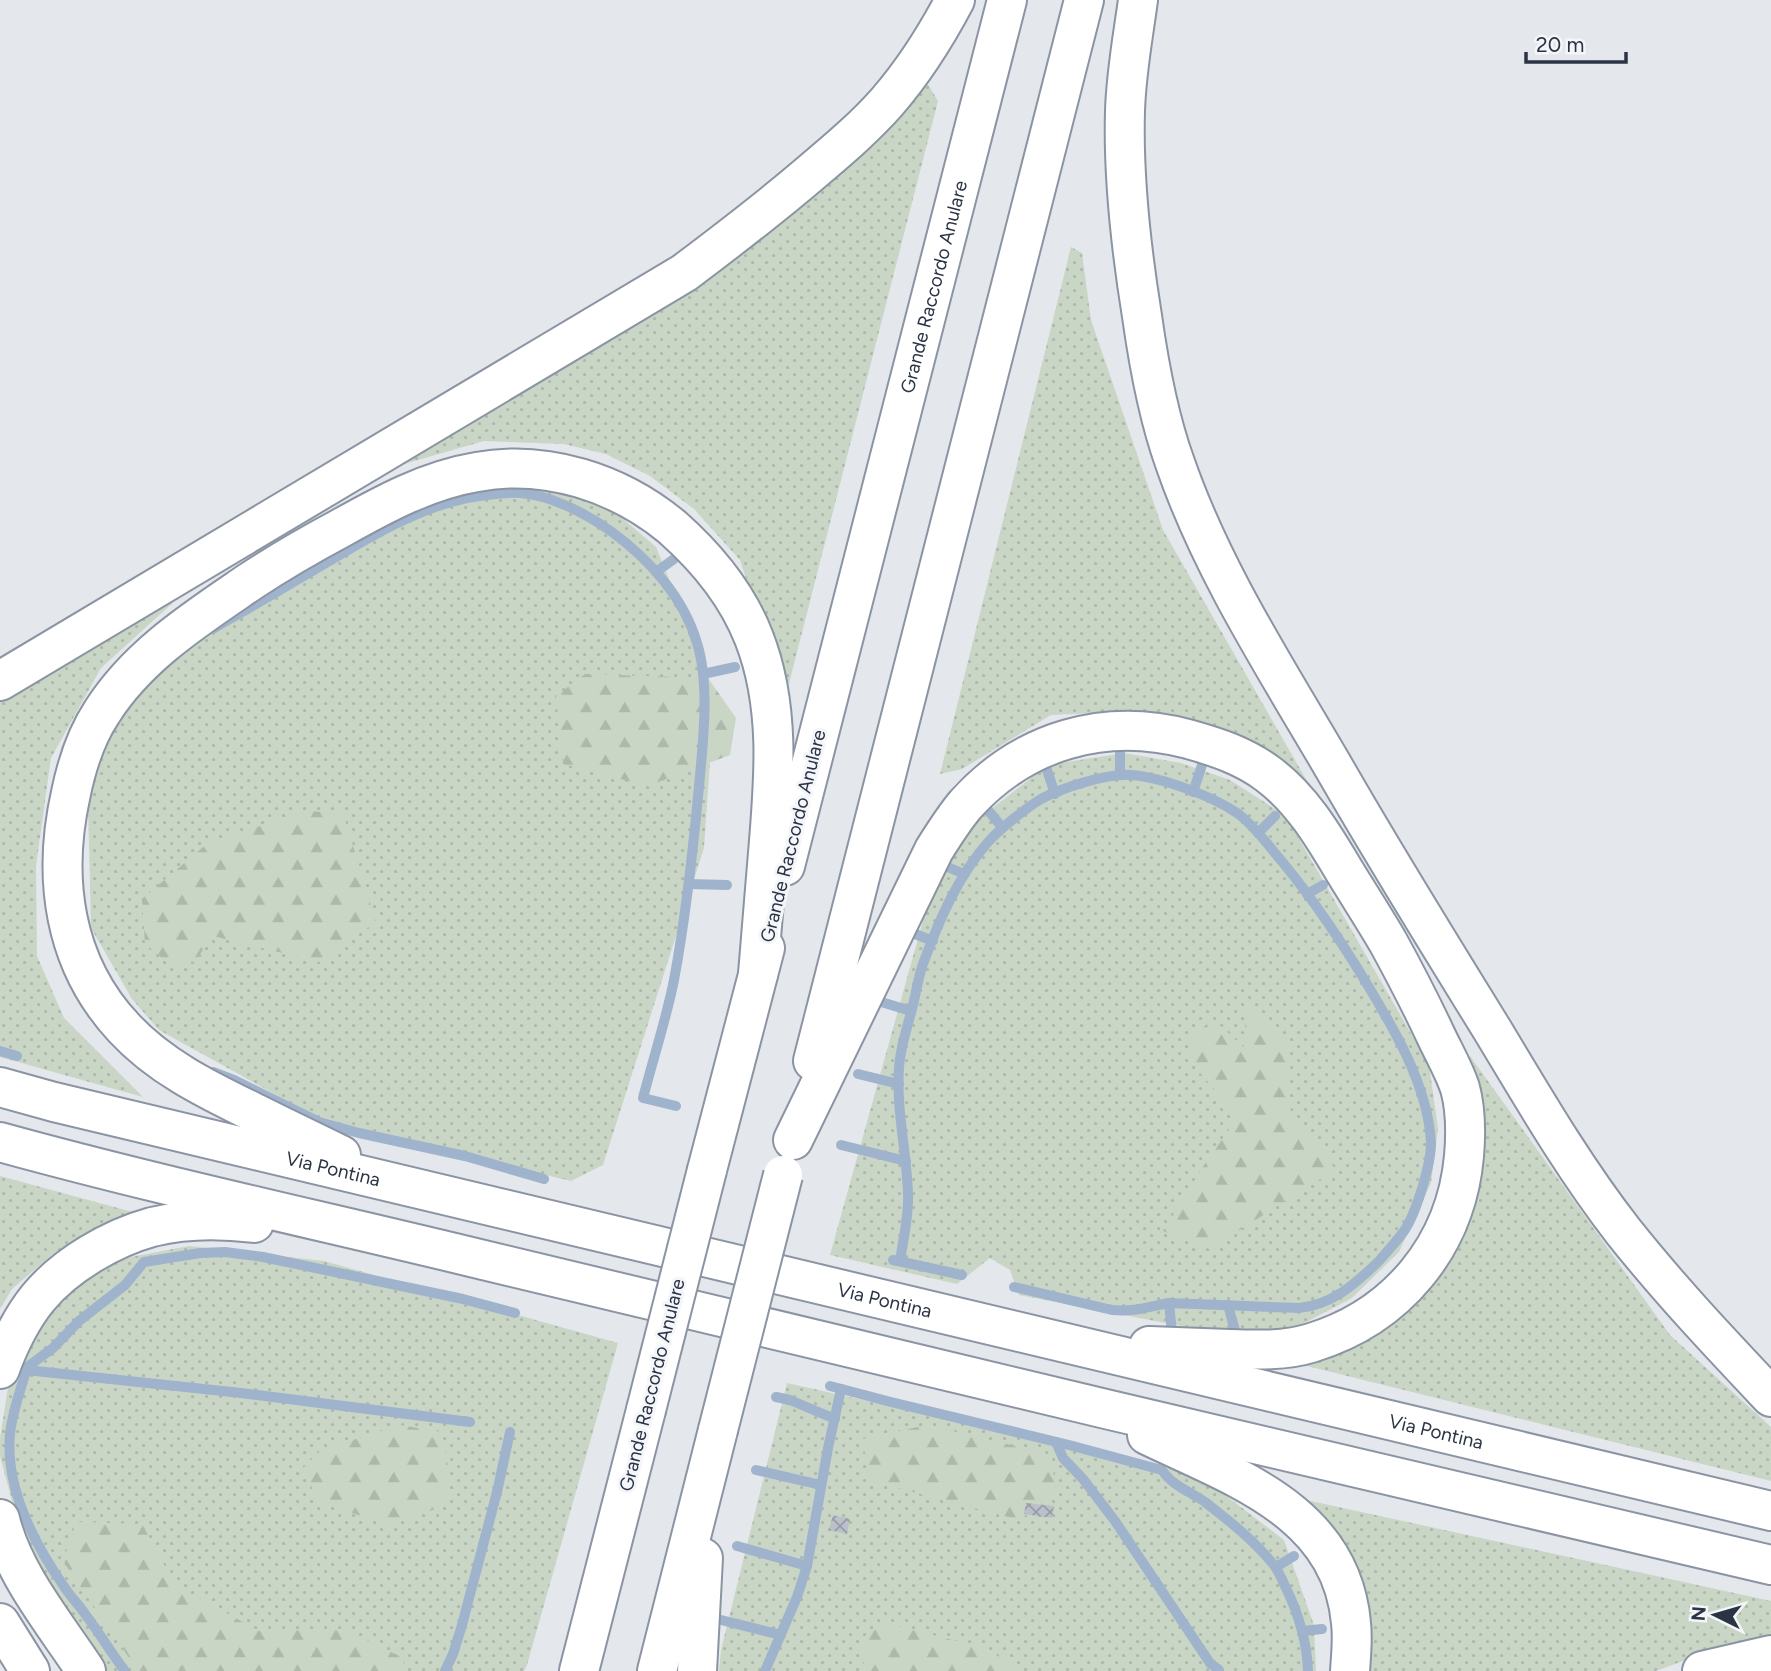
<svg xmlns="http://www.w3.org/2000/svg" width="1771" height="1671" font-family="Figtree,sans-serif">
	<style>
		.grass { fill: url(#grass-dots) }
		.forest { fill: url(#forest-firs) }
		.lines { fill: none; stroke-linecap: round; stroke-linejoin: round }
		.stream { stroke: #9fb4cc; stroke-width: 10 }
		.building { fill: url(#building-cross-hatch) }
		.highway-casing { stroke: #8b94a3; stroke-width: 42 }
		.highway { stroke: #fff; stroke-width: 38 }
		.highway-bridge-casing { stroke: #8b94a3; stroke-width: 42; stroke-linecap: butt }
		.highway-bridge { stroke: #fff; stroke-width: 38 }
		.labels { text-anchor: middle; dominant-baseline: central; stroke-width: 6; stroke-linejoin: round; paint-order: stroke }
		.street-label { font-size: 19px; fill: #2b3445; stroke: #f4f6f9 }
	</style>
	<defs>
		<pattern id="grass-dots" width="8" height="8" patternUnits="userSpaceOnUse" patternTransform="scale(1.75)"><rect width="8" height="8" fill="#c9d6c5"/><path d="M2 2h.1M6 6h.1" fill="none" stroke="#adb8ab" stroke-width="1.8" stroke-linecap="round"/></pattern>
		<pattern id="forest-firs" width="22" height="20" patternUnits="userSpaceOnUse" patternTransform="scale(1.75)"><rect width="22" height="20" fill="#c9d6c5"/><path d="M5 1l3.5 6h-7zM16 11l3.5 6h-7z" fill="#adb8ab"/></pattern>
		<pattern id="building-cross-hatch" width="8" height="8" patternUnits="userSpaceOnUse" patternTransform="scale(1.75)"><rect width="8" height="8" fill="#bbc0ca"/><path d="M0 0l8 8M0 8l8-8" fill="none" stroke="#989da6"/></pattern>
	</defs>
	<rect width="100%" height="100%" fill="#e4e7ec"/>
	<g class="grass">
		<path d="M926,81L938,101L785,699L740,560L694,509L650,476L606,454L564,444L484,441L390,468Z"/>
		<path d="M1071,247L1082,253L1091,320L1163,530L1319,802L1238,741L1142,711L1051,715L962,769L940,774Z"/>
		<path d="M480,478L601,500L656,547L703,662L711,746L704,848L603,1165L571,1181L323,1121L159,1030L132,999L91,928L88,803L110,732L191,634L423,497Z"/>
		<path d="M162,596L177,599L101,668L51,758L36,866L37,956L64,1018L143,1097L0,1057V694Z"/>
		<path d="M1124,753L1181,763L1230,780L1286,816L1429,1065L1438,1128L1431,1183L1399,1252L1352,1298L1293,1329L1202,1330L1019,1295L1010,1270L990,1258L957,1284L830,1255L934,881L973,823L1048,765Z"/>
		<path d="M1470,1056L1670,1335L1771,1427V1481L1295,1363L1364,1335L1475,1164Z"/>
		<path d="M0,1176L151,1217L55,1252L12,1289L0,1309Z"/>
		<path d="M189,1246L324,1261L618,1343L527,1665L524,1671H106L21,1535L0,1456V1438L11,1369L26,1336L87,1274L131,1257Z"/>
		<path d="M787,1383L1199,1475L1284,1540L1314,1625L1316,1671H719L721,1650Z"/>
		<path d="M1297,1498L1771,1601V1643L1691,1658L1656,1671H1368Z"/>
	</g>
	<g class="forest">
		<path d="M585,674L708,678L736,718L730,755L648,786L563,764L556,696Z"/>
		<path d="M306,811L343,813L376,922L319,962L213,936L195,961L172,966L145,944L142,899L208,843Z"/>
		<path d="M1244,1001L1286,1044L1291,1115L1321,1144L1335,1170L1209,1249L1163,1231L1206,1162L1238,1117L1195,1067L1188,1040L1213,1019L1246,1049Z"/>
		<path d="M400,1425L442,1432L451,1483L442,1507L387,1525L318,1501L303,1468L321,1450Z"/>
		<path d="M927,1425L1052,1455L1055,1490L1020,1520L871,1481L862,1439Z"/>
		<path d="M76,1522L142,1524L175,1585L259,1631L346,1630L403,1658L404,1671H138L63,1561Z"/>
		<path d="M886,1623L988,1649L1018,1671H865L860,1639Z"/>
	</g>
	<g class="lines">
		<g class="stream">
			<path d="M656,572L674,559"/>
			<path d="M214,628C254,606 293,582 333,559C375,534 419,508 467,498C484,495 503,492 520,493C551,495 587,514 612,532C650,560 684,598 697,643C710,684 703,743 699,786C693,851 686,916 674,980C666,1020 653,1059 643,1098L676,1106"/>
			<path d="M703,674L735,667"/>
			<path d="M1120,750V775"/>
			<path d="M1045,764L1055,794"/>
			<path d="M1193,792L1202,765"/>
			<path d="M982,803L1002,827"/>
			<path d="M1258,833L1275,816"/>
			<path d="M936,862L964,874"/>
			<path d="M689,884L727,885"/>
			<path d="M1307,894L1323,885"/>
			<path d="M905,930L933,941"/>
			<path d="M878,1001L911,1011"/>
			<path d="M0,1051L17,1056"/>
			<path d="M213,1072L234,1080L319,1122L359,1133L465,1156L544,1179"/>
			<path d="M858,1074L899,1084"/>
			<path d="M841,1145L906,1161"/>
			<path d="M893,1260L962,1275"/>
			<path d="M900,1261C903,1240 909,1216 908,1195C907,1153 896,1110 899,1068C900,1048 907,1028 912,1009C916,994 918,978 923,964C939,920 958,876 989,841C1001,828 1026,808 1041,799C1061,788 1108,773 1131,775C1161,777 1212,796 1237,813C1251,823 1263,838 1274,852C1304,887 1331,926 1356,966C1387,1017 1428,1081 1431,1143C1431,1164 1416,1214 1404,1231C1396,1242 1387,1252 1378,1262C1355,1284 1332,1305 1299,1308L1169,1303C1147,1307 1135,1312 1112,1310L1014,1287"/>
			<path d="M1169,1303L1172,1333"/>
			<path d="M1228,1305L1237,1338"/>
			<path d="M26,1368L53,1348L79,1321L125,1285L144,1262L200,1253L225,1252L263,1257L463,1299L515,1313"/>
			<path d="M26,1370L241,1393L470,1422"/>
			<path d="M26,1371C20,1392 12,1413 10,1434C5,1489 35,1545 65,1588C71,1597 79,1605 85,1614C99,1632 111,1653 125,1671"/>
			<path d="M830,1386L891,1402L1069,1445L1162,1470C1171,1485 1191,1492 1205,1502C1229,1521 1254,1540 1273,1564C1279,1571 1282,1580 1286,1588C1299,1615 1307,1641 1308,1671"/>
			<path d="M776,1397L790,1400L835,1419"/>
			<path d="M1056,1442L1063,1458L1083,1479L1115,1521L1210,1663L1219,1670"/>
			<path d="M756,1470L821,1485"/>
			<path d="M737,1546L807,1566"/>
			<path d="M1276,1567L1294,1556"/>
			<path d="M721,1620L781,1635"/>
			<path d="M1303,1631L1322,1629"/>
			<path d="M445,1671L453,1654L462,1625L497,1492L510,1432"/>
			<path d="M765,1671L797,1597L807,1566L828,1448L841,1389"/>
		</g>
	</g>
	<g class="building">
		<path d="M1026,1503L1054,1506L1052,1518L1024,1514Z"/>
		<path d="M833,1515L850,1519L847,1534L829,1530Z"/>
	</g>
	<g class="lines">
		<g class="highway-casing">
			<g id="highway">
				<path d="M1138,0C1133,37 1126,73 1125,111C1123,179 1131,248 1142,316C1149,366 1158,416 1175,463C1213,573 1279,673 1337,773C1387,860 1440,945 1493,1031C1534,1099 1574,1168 1623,1231C1669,1289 1720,1343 1771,1397"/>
				<path d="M0,681L684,273C728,240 771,207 813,171C839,149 865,127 887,102C914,71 936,36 955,0"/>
				<path id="s1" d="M785,866L1007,0"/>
				<path d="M813,1061L1084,0"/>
				<path id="s2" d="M0,1087L54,1102L1771,1511"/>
				<path d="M793,1140L934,850C944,834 954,818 966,804C1024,740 1105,717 1188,739C1217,747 1244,756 1268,774C1302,799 1324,837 1345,872C1359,895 1374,918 1388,942C1405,973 1421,1004 1436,1036C1444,1053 1454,1070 1460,1088C1466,1110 1466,1133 1464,1156C1456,1246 1397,1317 1311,1343C1285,1351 1257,1350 1230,1349C1203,1348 1176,1347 1149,1346"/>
				<path d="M0,1142C156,1185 314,1219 471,1257C904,1363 1337,1463 1771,1565"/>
				<path d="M341,1155C312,1141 283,1127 255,1113C208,1090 160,1067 124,1028C63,963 52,877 71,793C77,764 86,736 102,712C138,655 197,618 251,581C280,562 311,544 341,528C384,504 428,480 477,472C546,459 619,483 672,527C707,558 737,594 754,638C781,707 774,781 768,853C765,893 761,934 758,974"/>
				<path d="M707,1170L765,948"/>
				<path d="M0,1369C9,1344 21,1319 38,1298C65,1265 112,1238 152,1227C184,1219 222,1219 254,1223"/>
				<path d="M1147,1435C1234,1477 1341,1511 1351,1623C1353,1639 1351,1655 1350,1671"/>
				<path d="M0,1519C13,1574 55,1624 86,1671"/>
				<path d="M0,1623L30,1671"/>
				<path d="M579,1671L646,1410"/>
				<path d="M657,1671L718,1430"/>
				<path d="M697,1671L703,1558"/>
				<path d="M1702,1671L1771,1655"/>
			</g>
		</g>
		<use href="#highway" class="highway"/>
		<g class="highway-bridge-casing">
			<g id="highway-bridge">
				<path d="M646,1410L707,1170"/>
				<path d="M718,1430L783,1175"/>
			</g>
		</g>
		<use href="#highway-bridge" class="highway-bridge"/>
	</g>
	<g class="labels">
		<g class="street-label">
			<text stroke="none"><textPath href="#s1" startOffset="598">Grande Raccordo Anulare</textPath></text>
			<text transform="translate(793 836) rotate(-76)">Grande Raccordo Anulare</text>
			<text stroke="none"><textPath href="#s2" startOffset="343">Via Pontina</textPath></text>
			<text stroke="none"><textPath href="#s2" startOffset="910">Via Pontina</textPath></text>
			<text transform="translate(652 1385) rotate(-76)">Grande Raccordo Anulare</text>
			<text stroke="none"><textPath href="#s2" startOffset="1477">Via Pontina</textPath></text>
		</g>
	</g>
	<g transform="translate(1715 1615) rotate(275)" stroke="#f4f6f9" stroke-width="5" paint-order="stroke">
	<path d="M0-5L12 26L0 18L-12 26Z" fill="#2b3445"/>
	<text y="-10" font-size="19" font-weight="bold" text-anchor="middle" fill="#2b3445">N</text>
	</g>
	<path d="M1526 52v10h100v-10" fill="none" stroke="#2b3445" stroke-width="3.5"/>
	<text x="1536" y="52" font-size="21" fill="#2b3445" stroke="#f4f6f9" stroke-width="5" paint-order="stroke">20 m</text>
</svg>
